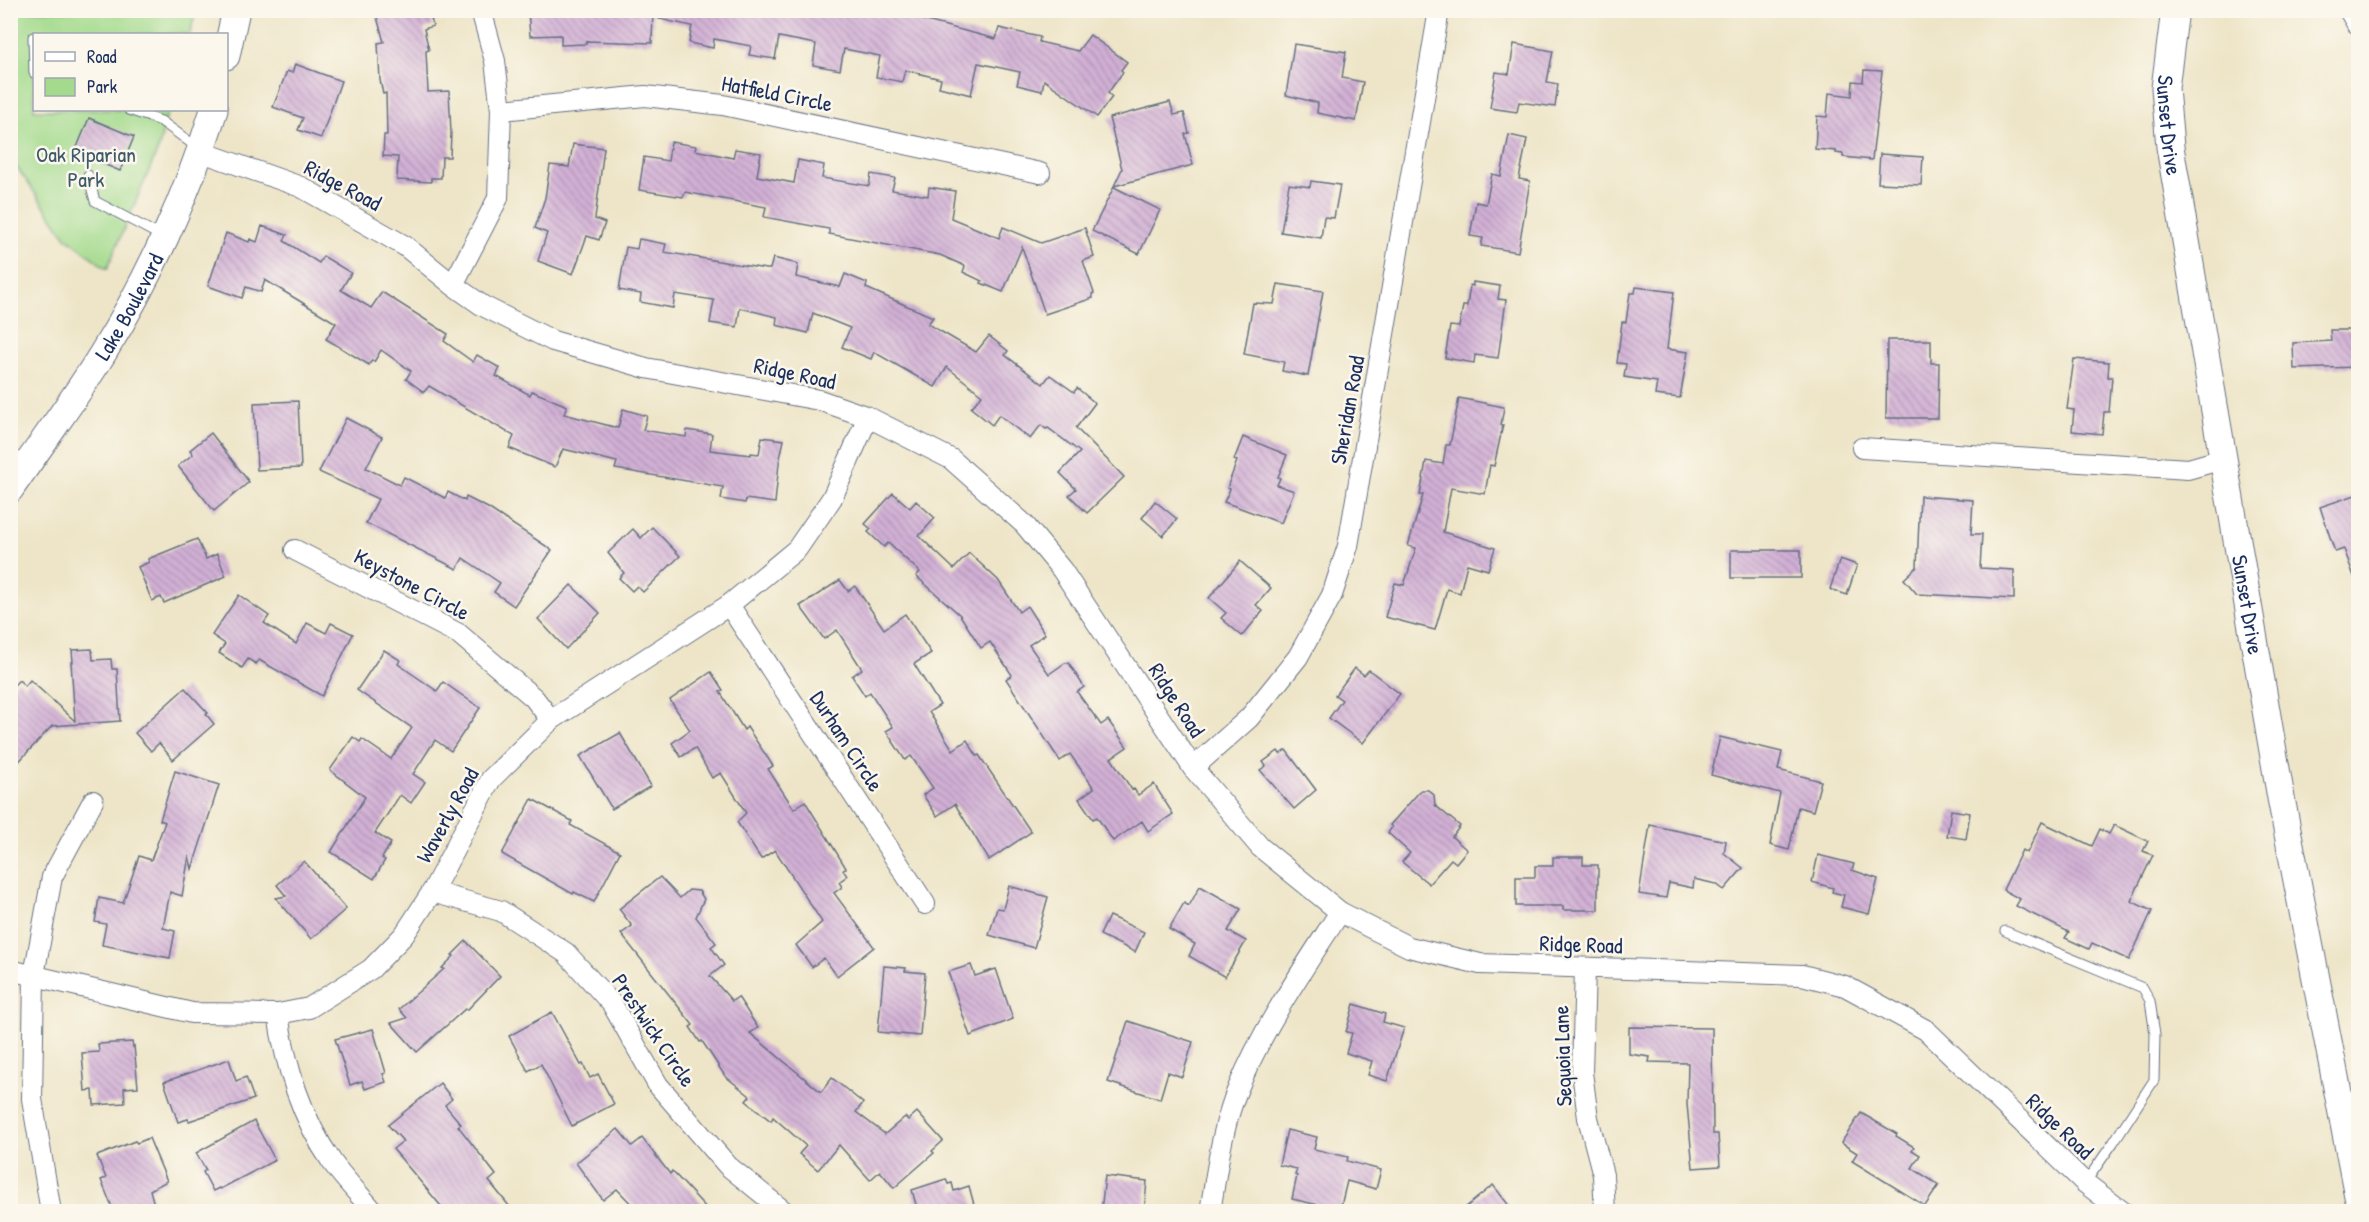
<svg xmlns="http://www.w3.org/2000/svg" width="2369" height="1222" font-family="'Patrick Hand',sans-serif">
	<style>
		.green { fill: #a3da8c; stroke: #5f8475; stroke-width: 1.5 }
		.building { fill: url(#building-back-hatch) }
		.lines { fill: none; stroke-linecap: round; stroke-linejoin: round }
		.service-casing { stroke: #656f83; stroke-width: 11 }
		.minor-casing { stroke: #656f83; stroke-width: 22 }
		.tertiary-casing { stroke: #656f83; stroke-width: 26 }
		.secondary-casing { stroke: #656f83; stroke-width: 29 }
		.service { stroke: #fff; stroke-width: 9 }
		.minor { stroke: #fff; stroke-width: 20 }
		.tertiary { stroke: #fff; stroke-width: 24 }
		.secondary { stroke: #fff; stroke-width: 27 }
		.labels { text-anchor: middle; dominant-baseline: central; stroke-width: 5; stroke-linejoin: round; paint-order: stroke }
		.street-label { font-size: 22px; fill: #1b2f5e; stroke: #fbf7ec }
		.park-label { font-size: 22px; fill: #3d5a6a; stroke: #fbf7ec }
	</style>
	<defs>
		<pattern id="building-back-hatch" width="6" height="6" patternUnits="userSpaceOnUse" patternTransform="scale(1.5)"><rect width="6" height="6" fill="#d2b0d5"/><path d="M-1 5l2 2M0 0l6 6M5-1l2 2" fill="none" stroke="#aa90b0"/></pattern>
	</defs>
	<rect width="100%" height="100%" fill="#fbf7ec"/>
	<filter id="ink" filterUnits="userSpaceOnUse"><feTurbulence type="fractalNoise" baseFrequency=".0167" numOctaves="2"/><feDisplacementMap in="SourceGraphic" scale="12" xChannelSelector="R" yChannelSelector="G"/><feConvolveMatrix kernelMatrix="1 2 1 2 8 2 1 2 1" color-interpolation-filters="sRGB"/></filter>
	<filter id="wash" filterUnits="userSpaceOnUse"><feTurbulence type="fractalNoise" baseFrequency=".008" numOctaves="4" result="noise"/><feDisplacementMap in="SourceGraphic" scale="24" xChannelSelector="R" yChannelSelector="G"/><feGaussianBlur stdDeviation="1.35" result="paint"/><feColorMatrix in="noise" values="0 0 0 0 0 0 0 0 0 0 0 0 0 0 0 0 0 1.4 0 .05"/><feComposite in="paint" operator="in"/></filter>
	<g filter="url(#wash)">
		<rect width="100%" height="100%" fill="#eee5c8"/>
		<path class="green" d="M10,11H196L190,34H34V110H168L159,147L107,269L66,237L11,159Z"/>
		<g id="blocks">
			<g class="building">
				<path d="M375,10H429L433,26L424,29L429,50L426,51L428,92L449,91L451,133L450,157H442L441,178H431V182L397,180L398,157L383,156L384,135H387L386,93L383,94L380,80L378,43L384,42Z"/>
				<path d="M528,10H653L652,43L586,41V44L561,45V35L530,36Z"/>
				<path d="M659,10H909L920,13L919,19L996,39L999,28L1040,37L1039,42L1078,51L1090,35L1127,62L1121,70L1123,72L1108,93L1112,97L1097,117L1044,80L1042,91L1017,85L1020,72L978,63L971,95L939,87L941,79L905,70L902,82L876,77L880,56L844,49L840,70L813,65L816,44L779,37L775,59L749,55L751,46L714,39L713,48L689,43L692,26L659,19Z"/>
				<path d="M1294,44L1346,52L1342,78L1363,82L1356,121L1317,113L1318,103L1286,95Z"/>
				<path d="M1514,44L1553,51L1547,82L1558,84L1555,107L1519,102L1517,112L1490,108L1496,72L1509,74Z"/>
				<path d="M295,64L341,81L321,138L298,130L303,118L273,107L287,71L292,73Z"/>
				<path d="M1864,70L1882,71L1872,160L1843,157V154L1836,153V151L1815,149L1817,116L1827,117L1829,93L1852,96L1853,81L1863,82Z"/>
				<path d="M1170,102L1174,115L1184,113L1189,133L1185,134L1193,165L1114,186L1122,169L1109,118Z"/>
				<path d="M89,118L134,137L120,171L75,152Z"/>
				<path d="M1509,135L1527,139L1519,179L1530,181L1518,252L1481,246L1483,238L1470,236L1476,202L1486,204L1492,174L1501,176Z"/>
				<path d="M671,142L696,146L695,150L733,158L735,149L761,153L757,176L794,183L798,160L824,165L822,178L869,186L871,174L895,178L892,190L928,196L929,187L955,191L951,218L999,238L1003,227L1041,243L1085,228L1094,257L1083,261L1094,293L1092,294L1093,298L1045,314L1022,247L1003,292L981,283L982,281L963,272L965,266L940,255L829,234V229L764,217L766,207L685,192L683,197L639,190L644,157L668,161Z"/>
				<path d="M573,144L604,148L595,219L605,223L599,240L587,236L573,274L538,261L547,233L535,228L545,198L550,165L569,167Z"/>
				<path d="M1880,154L1923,157L1921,185L1878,183Z"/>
				<path d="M1311,181L1340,185L1334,218L1324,217L1321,238L1281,232L1289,184L1310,187Z"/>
				<path d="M1114,187L1160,210L1139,254L1092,231Z"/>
				<path d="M262,226L287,235L284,241L319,263L323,256L351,273L341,290L371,308L382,292L448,334L444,341L473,362L477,355L500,368L496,376L530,395L532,391L567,406L564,414L618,428L623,409L647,416L643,430L686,437L687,430L712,434L710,450L751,455V453L759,454L762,437L784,440L779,463L775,503L746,499L745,503L721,499L723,487L615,469L617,462L563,449L555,467L509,448L514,436L429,386L424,392L406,379L411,371L381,350L374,362L372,360L369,365L326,339L336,323L265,280L261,292L246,287L242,298L208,286L226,233L249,242L250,239L257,242Z"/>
				<path d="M639,239L666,244L664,252L766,269H770L773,258L798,264L796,277L840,287L845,274L867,283L866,288L933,317L928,324L976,352L989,336L1008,351L1005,355L1043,384L1050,375L1074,392L1077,388L1095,403L1076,428L1124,477L1087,513L1069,495L1076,489L1060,473L1080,452L1048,428L1046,429L1041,425L1030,439L999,415L992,425L971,408L982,395L947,367L935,387L874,352L871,359L842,347L850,328L813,313L808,333L776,325L777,317L740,308L737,327L710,323L714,300L675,294L673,308L640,302L641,294L619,290L626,247L637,249Z"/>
				<path d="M1473,282L1500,286L1498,299L1506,300L1498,358L1475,355L1474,363L1445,358L1450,326L1459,327L1463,306H1467L1470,285L1473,286Z"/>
				<path d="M1278,284L1323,291L1308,376L1282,371L1284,362L1244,354L1253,303L1274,304Z"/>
				<path d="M1636,287L1674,292L1667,349L1688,352L1680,398L1655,395L1657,382L1624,377L1626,364L1617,363L1622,322H1626L1630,293H1635Z"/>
				<path d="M2330,330H2353V334H2358V367L2294,369L2293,343L2331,341Z"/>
				<path d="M1887,340H1931V363H1939L1938,418H1886Z"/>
				<path d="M2074,359L2109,362L2108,377H2112L2109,412H2104L2102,434L2072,431L2074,410L2067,409Z"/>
				<path d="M1459,398L1504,407L1501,425H1503L1494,466L1490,465L1485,494L1451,488L1443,532L1495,548L1488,570L1467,564L1460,593L1447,589L1435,630L1385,617L1395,583L1404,585L1416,548L1408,546L1423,495H1420L1426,461L1443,464L1446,445H1450Z"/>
				<path d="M298,401L301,468L257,470L254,403Z"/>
				<path d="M346,418L382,437L366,468L400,485L404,477L445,498L448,492L465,501L466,497L488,508L552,550L514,606L494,592L500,583L463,558L457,569L366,523L378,499L319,472Z"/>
				<path d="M211,433L249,482L214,511L178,466L193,454L190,450Z"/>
				<path d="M1243,437L1287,455L1278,477L1280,478L1277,485L1294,491L1281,523L1224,502L1230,489L1227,488L1237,461L1234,460Z"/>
				<path d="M893,493L910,508L916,501L935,518L919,536L954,569L969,553L998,580L1019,612L1027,606L1045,634L1029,645L1049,674L1065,663H1069L1084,687L1077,692L1101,725L1108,720L1127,747L1111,758L1132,790L1134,789L1138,795L1154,784L1173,814L1148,831L1142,821L1113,841L1097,817L1093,819L1079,799L1094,788L1070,754L1060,761L1006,679L1012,675L990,642L981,648L960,615L916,576L920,572L888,543L884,547L868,532L871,529L865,524Z"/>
				<path d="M2358,494V582H2356L2344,549L2335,552L2320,507Z"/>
				<path d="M1920,496L1973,500L1971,534H1982L1980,568L2014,570V599L1917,594L1904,579L1917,567Z"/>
				<path d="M1155,501L1177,519L1163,536L1142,518Z"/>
				<path d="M652,527L680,556L643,592L637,586L632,591L619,578L624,573L608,553L633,529L641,538Z"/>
				<path d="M197,539L206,559L217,554L226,576L164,603L161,597L152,601L138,567L149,562L148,559Z"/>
				<rect x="1731" y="550" width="70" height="28"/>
				<path d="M1840,559L1857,565L1847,595L1830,589Z"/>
				<path d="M1240,561L1271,588L1256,605L1263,611L1242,636L1221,618L1226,613L1209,598Z"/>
				<path d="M840,580L848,591L855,586L884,629L905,614L931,653L914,664L940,705L929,712L953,750L967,740L977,756L979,755L1031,832L989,860L955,804L937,816L923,795L933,788L911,756L905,760L886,731L893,727L870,692L865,696L852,676L862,669L837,630L824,639L800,606Z"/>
				<path d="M571,585L600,613L566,649L538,619Z"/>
				<path d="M239,595L269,616L264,623L296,644L307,623L326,633L331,623L353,634L322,696L259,660L256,664L248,659L242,668L219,653L225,644L212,635Z"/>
				<path d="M92,649L93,660L111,659L112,669H117L120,721L52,726L10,771V689L19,680L25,686L30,680L75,721L71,662H73L72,650Z"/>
				<path d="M384,650L400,660L398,664L437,691L443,682L480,708L451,751L435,740L413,774L425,782L411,803L400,795L375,833L391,843L382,858L385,860L374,879L331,852L365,797L330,770L353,737L360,742L362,739L391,759L412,728L357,690Z"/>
				<path d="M1355,668L1364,675L1369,670L1400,694L1363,743L1329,718L1342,700L1335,695Z"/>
				<path d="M711,672L723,690L720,692L744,730L747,727L773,766L768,769L794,809L805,801L846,868L843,870L847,876L839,882L842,887L834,893L874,947L837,976L824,958L812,967L796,945L822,922L775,850L761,859L737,822L746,813L721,773L712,778L695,748L681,757L672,743L690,730L670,700Z"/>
				<path d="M185,688L208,713L206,714L214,724L173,760L159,743L151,751L135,733Z"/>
				<path d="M620,733L651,786L612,809L580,756Z"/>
				<path d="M1720,737L1782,752L1778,770L1821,781L1813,811L1798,807L1789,850L1770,845L1780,793L1711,775Z"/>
				<path d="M1286,750L1316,790L1294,809L1260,770L1266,766L1263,762L1278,751L1280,754Z"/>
				<path d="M175,771L219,785L192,869L189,856L182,896L170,892L163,928L175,931L170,958L102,945L106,924L95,922L99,898L123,903L139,856L151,860L165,822L160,820Z"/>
				<path d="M1421,790H1428L1434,795L1435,805L1460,826L1452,837L1467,850L1456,863L1451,859L1429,884L1402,862L1410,853L1388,833L1392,827L1390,825Z"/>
				<path d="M532,799L572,821L570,825L620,852L594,902L574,892L573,894L502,854Z"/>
				<path d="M1951,810L1970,813L1966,839L1947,836Z"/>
				<path d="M2042,822L2092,846L2100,829L2109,834L2114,825L2148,841L2143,851L2153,855L2131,901L2152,911L2129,960L2092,943L2089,949L2065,938L2069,932L2016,906L2020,899L2003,890L2022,850L2027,853Z"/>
				<path d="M1650,825L1726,841L1724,853L1743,868L1724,890L1716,884L1694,879L1693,888L1669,883L1666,898L1639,894Z"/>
				<path d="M1818,855L1854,864L1852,870L1878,879L1869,914L1841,907L1844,895L1832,892L1833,888L1812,882Z"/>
				<path d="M1553,857H1583V865H1598V910H1563V906H1516V877H1535V866H1553Z"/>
				<path d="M304,861L346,909L311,939L276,898L286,896L277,885Z"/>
				<path d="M660,877L680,898L689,890L699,891L704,899L696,917L716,943L711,947L724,965L710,976L732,1001L738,997L758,1028L750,1033L821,1092L832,1078L863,1103L856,1112L885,1134L905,1117L908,1120L917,1112L943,1141L932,1151L934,1153L894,1188L880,1171L870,1180L839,1145L818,1170L799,1154L806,1146L773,1117L771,1121L746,1101L750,1096L725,1076L702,1041L700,1042L690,1027L693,1025L621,934L632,926L619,909Z"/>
				<path d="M1009,886L1048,897L1034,948L989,935L997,908L1003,909Z"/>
				<path d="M1200,886L1241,909L1228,931L1246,941L1225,977L1189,956L1195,944L1169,929L1184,903L1189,906Z"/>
				<path d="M1109,916L1144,932L1135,952L1100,935Z"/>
				<path d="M466,941L500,976L467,1010L465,1009L417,1052L391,1023L407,1018L399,1009L444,969L442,968L454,956L452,955Z"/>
				<path d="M971,965L975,976L996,969L1013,1019L970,1036L948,972Z"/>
				<path d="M884,966L906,968L905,971L925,973L920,1036L878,1032Z"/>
				<path d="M1354,1004L1385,1014L1383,1022L1404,1028L1387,1081L1368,1075L1372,1061L1346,1053L1352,1033L1346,1032Z"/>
				<path d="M552,1012L581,1065L583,1064L590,1078L598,1074L614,1104L572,1126L541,1064L528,1071L509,1036Z"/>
				<path d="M1128,1021L1193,1042L1182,1077L1168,1072L1160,1099L1108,1082Z"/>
				<path d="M1629,1027L1712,1028L1713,1134H1718L1720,1166L1693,1168L1687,1104L1688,1063L1649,1062L1650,1057L1629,1054Z"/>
				<path d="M373,1029L386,1073L383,1074L386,1082L365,1089L362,1081L350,1085L335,1039Z"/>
				<path d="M132,1042L133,1047L134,1046L138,1087L124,1088L125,1103L94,1105L93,1090L85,1091L82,1053L99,1052L98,1044Z"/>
				<path d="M229,1059L236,1081L246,1077L254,1099L189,1121L188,1119L178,1122L164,1082Z"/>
				<path d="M440,1083L452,1099L445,1105L461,1124L458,1126L496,1175L489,1181L514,1212H446L393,1149L403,1141L388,1125Z"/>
				<path d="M1861,1113L1897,1134L1896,1136L1914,1147L1912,1150L1920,1155L1912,1168L1939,1185L1925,1206L1852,1161L1857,1153L1841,1143Z"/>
				<path d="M254,1121L275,1160L220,1189L219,1188L213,1191L203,1172L206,1170L196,1153Z"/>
				<path d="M618,1129L632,1146L642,1138L670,1174L672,1171L710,1212H639L617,1189L603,1200L576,1163Z"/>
				<path d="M1287,1130L1317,1137L1314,1149L1348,1157L1347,1161L1381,1170L1376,1189L1347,1181L1340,1210L1292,1199L1297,1176L1295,1175L1297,1169L1279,1165Z"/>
				<path d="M149,1138L167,1181L150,1190L156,1212H114L101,1180L106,1178L97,1156L135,1141L137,1143Z"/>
				<path d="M1105,1176L1147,1181L1144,1212H1101Z"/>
				<path d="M946,1179L948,1184L952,1183L954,1191L969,1186L976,1212H918L912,1190Z"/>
				<path d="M1493,1185L1514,1212H1460Z"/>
			</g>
		</g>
	</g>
	<g filter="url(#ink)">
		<use href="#blocks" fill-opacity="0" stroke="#656f83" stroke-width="1.5"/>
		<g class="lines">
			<g class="service-casing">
				<g id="service">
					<path d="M33,37L34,73"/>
					<path d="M129,110L161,121L198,148"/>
					<path d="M88,175L95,201L163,237"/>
					<path d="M2005,931L2143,988L2150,1001L2155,1034L2154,1080L2113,1143L2085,1183"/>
				</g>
			</g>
			<g class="minor-casing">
				<g id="minor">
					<path d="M501,110L645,96L723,105L1040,173"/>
					<path d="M202,152L301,187L405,246L453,285L483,306L553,341L646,368L819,400L868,417L951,459L1024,524L1062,570L1193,768L1260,847L1340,912L1369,927L1409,947L1480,964L1802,975L1845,986L1926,1030L2085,1183L2123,1212"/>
					<path d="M453,285L498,198L501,110L495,61L481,10"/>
					<path d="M1862,448L2188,469L2223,459"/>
					<path d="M295,550L459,634L534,698L551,720"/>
					<path d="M729,605L925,904"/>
					<path d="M1193,768L1249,718L1298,657L1332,595L1348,546L1439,10"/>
					<path d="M432,892L501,911L566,953L612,1004L658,1085L728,1166L785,1212"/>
					<path d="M1585,968L1582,1072L1588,1118L1603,1175L1605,1212"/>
					<path d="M10,970L192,1013L278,1014L309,1008L371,969L404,935L432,892L491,779L551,720L729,605L797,549L832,498L868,417"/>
					<path d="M278,1014C285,1065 302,1119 332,1162C344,1179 360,1195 374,1212"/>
					<path d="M51,1212L32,1099L34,975L52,877L93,801"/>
					<path d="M1210,1212C1217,1170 1222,1125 1239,1086C1265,1024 1304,968 1340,912"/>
				</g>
			</g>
			<g class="tertiary-casing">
				<path id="tertiary" d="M2351,10L2358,22"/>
			</g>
			<g class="secondary-casing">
				<g id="secondary">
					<path id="s1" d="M2175,10L2165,88L2170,147L2281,798L2358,1196"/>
					<path d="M226,56L236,10"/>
					<path id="s2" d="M10,489C41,444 74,400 103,353C149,279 188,193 214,110"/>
				</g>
			</g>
			<use href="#service" class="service"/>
			<use href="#minor" class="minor"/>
			<use href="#tertiary" class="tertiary"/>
			<use href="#secondary" class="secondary"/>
		</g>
	</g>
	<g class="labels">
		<g class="street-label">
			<text transform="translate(777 93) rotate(11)">Hatfield Circle</text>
			<text stroke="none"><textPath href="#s1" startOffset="116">Sunset Drive</textPath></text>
			<text transform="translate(343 185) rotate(28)">Ridge Road</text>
			<text stroke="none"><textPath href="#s2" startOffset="218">Lake Boulevard</textPath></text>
			<text transform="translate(795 373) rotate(12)">Ridge Road</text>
			<text transform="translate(1347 410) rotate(-80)">Sheridan Road</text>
			<text transform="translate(412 584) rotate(28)">Keystone Circle</text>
			<text stroke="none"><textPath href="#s1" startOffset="602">Sunset Drive</textPath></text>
			<text transform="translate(1177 700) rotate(57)">Ridge Road</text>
			<text transform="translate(847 741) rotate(57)">Durham Circle</text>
			<text transform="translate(447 815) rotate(-61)">Waverly Road</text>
			<text transform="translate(1581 944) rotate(2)">Ridge Road</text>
			<text transform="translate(654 1030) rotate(56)">Prestwick Circle</text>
			<text transform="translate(1562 1056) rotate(-92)">Sequoia Lane</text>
			<text transform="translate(2060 1126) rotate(44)">Ridge Road</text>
		</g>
		<g class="park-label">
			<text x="86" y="154">Oak Riparian<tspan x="86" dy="25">Park</tspan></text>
		</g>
	</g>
	<rect width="2369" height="1222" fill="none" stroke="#fbf7ec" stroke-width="36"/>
	<rect x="33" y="33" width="195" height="78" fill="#fbf7ec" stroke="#a1a7b3" stroke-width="1.5"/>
	<rect x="45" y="52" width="30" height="9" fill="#ffffff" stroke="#a1a7b3" stroke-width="1.5"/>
	<text x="87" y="63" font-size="18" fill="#1b2f5e">Road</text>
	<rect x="45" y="78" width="30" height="18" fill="#a3da8c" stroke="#a1a7b3" stroke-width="1.5"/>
	<text x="87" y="93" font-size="18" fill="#1b2f5e">Park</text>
</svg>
